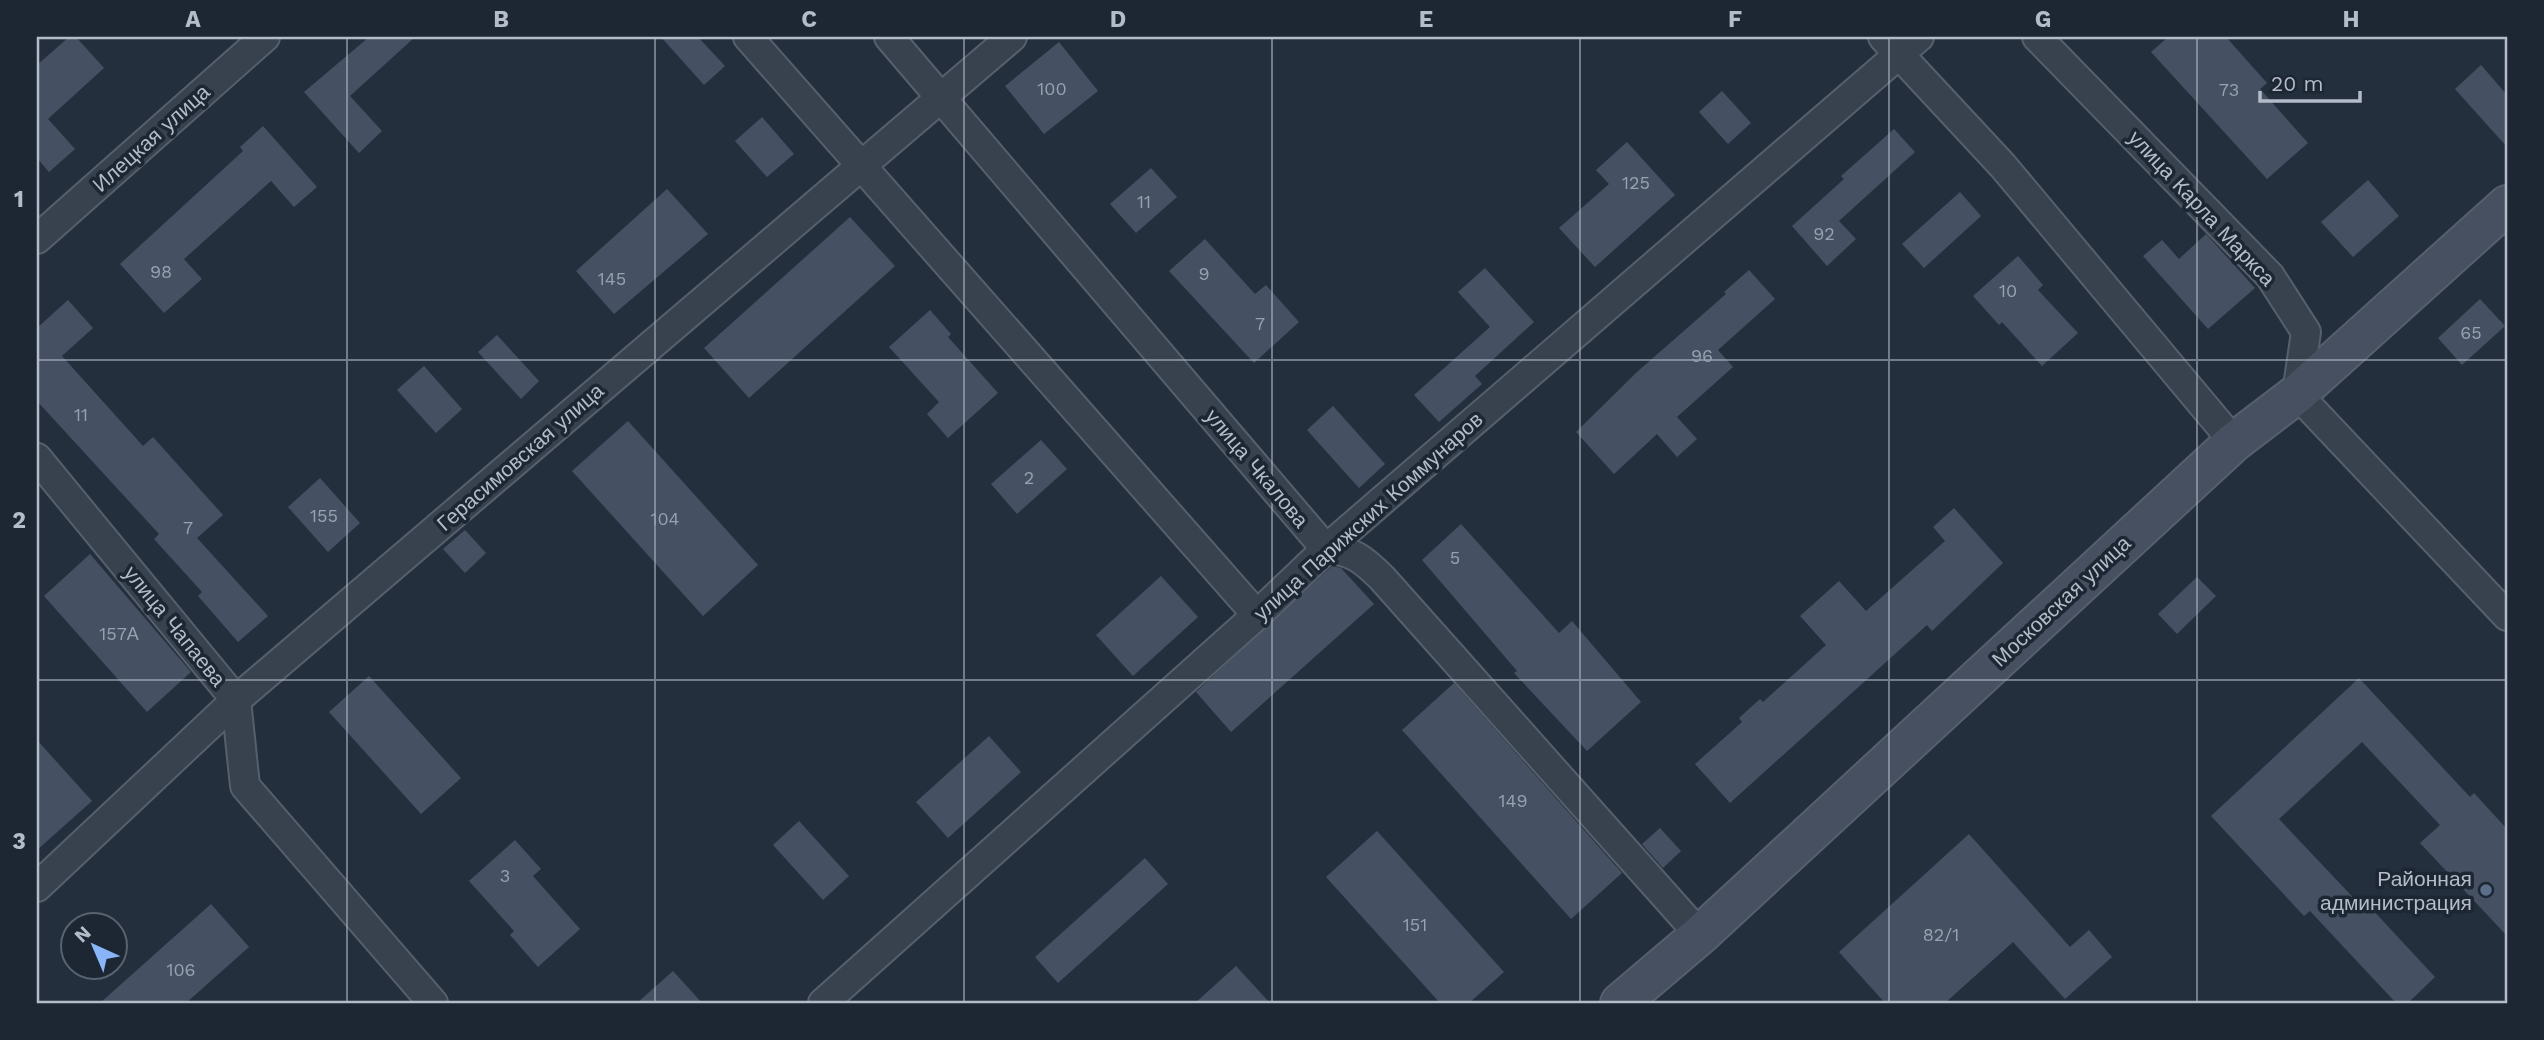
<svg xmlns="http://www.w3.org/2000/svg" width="2544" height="1040" font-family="'Work Sans',sans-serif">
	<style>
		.building { fill: #455162 }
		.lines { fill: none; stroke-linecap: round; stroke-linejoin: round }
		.street-casing { stroke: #565f6c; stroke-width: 32 }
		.secondary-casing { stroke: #565f6c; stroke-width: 42 }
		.street { stroke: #38414e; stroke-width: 28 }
		.secondary { stroke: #465061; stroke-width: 38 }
		.grid { fill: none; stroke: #b4bcc9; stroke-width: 2; stroke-opacity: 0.55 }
		.service-dot { fill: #5c6f8a; stroke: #1d2633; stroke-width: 2.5 }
		.labels { text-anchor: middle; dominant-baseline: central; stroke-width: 7; stroke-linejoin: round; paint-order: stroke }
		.number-label { font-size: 18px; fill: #98a1af }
		.street-label { font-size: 21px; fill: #b4bcc9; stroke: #1d2633 }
		.poi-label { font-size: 21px; fill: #b4bcc9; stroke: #1d2633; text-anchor: end }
		.neatline { fill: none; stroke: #b4bcc9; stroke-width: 2.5 }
		.grid-label { font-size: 23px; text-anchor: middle; font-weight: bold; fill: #b4bcc9 }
	</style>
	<rect width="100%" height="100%" fill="#242f3e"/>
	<g class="building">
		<path d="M69,37H76L104,68L48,119L75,149L49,172L37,158V65Z"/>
		<path d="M369,37H415L350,96L382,131L359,153L304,92Z"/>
		<path d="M661,37H698L725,66L704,85Z"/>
		<path d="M2168,37H2226L2267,83L2260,89L2308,143L2267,179L2151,52Z"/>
		<path d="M1059,42L1098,91L1044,134L1005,86Z"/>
		<path d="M2481,65L2507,95V147L2455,89Z"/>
		<path d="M1722,91L1751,123L1728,144L1699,112Z"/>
		<path d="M762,117L794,154L767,177L735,141Z"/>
		<path d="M263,126L317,187L294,207L271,181L184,259L202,279L164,313L120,264L243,151L240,147Z"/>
		<path d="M1894,129L1915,152L1839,221L1856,239L1827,266L1792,226L1844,179L1841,176Z"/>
		<path d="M1627,142L1675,195L1595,267L1559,228L1609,184L1596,170Z"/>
		<path d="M1151,168L1177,197L1136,233L1110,204Z"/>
		<path d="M2368,180L2399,216L2353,257L2321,222Z"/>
		<path d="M667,189L708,234L614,314L576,271Z"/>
		<path d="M1960,192L1981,216L1924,268L1902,244Z"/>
		<path d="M850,217L895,266L749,398L704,348Z"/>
		<path d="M2206,234L2255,288L2208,329L2143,256L2162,240L2179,259Z"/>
		<path d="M1205,239L1255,294L1266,285L1299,322L1254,363L1169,271Z"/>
		<path d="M2018,256L2043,285L2038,290L2078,333L2042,366L2002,322L1999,325L1973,296Z"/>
		<path d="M1485,268L1534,322L1475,376L1482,384L1439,422L1414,395L1490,327L1458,292Z"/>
		<path d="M1749,270L1775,299L1718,350L1733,367L1677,417L1697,439L1677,457L1657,434L1614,474L1576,432L1637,372L1726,294L1724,292Z"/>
		<path d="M2480,299L2505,326L2462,365L2438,338Z"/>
		<path d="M68,300L93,328L62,356L143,446L153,437L223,515L197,538L268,616L238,642L198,596L202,592L154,539L159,534L37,401V328Z"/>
		<path d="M930,310L951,334L948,337L998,393L948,438L927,414L939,402L889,347Z"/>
		<path d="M497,335L539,381L521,399L478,352Z"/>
		<path d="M424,366L462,409L436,433L397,390Z"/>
		<path d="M1333,406L1385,464L1359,488L1307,430Z"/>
		<path d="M628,421L758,565L703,616L572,471Z"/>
		<path d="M1041,440L1067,469L1017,514L991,484Z"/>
		<path d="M320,478L360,523L328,552L288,507Z"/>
		<path d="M1954,508L2003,563L1932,631L1927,625L1730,803L1695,764L1742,722L1739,718L1760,699L1763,702L1826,645L1800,616L1839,581L1866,611L1945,541L1933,527Z"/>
		<path d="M1461,524L1559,633L1572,621L1641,702L1587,751L1514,673L1517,671L1422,560Z"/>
		<path d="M465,530L486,553L465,573L443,549Z"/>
		<path d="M90,554L191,672L147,712L44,596Z"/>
		<path d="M1332,566L1341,568L1374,604L1231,732L1196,692Z"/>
		<path d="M1161,576L1198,617L1133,676L1096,635Z"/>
		<path d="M2197,577L2216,596L2177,634L2158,614Z"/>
		<path d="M369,676L461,778L421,814L329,712Z"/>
		<path d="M2359,678L2470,797L2474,793L2507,829V936L2420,843L2440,825L2362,742L2279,819L2366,911L2370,907L2435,977L2408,1003H2396L2310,911L2304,916L2211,816Z"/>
		<path d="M1454,683L1622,873L1571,919L1402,730Z"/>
		<path d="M989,736L1021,772L948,838L916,802Z"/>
		<path d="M37,740L92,801L37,850Z"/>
		<path d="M799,821L849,876L823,900L773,845Z"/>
		<path d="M1660,828L1681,851L1663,868L1642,844Z"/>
		<path d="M1377,831L1504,972L1469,1003H1440L1326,877Z"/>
		<path d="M1969,834L2070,947L2089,930L2112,957L2065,999L2013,942L1945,1003H1885L1839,952Z"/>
		<path d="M515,840L541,869L533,876L580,929L538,967L510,935L514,931L469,881Z"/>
		<path d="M1145,858L1168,884L1058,983L1035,957Z"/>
		<path d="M211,904L249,947L186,1003H100Z"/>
		<path d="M1236,966L1270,1003H1195Z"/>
		<path d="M673,971L702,1003H637Z"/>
	</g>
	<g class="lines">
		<g class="street-casing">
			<g id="street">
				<path d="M748,37L1257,615"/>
				<path d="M889,37L1326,549C1352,550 1364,560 1382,578L1700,935"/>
				<path d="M1883,37L2003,166L2234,442"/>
				<path d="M2037,37L2270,276L2306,332L2297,394L2507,616"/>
				<path d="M37,239L265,37"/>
				<path d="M37,458L236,700L245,786L433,1003"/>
				<path d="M37,887L236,700L1012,37"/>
				<path d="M823,1003L1257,615L1326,549L1919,37"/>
			</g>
		</g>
		<g class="secondary-casing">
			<path id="secondary" d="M1620,1003L1700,935L2234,442L2297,394L2507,205"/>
		</g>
		<use href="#street" class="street"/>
		<use href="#secondary" class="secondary"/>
	</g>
	<path class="grid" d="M347,37V1003M655,37V1003M964,37V1003M1272,37V1003M1580,37V1003M1889,37V1003M2197,37V1003M37,360H2507M37,680H2507"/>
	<circle class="service-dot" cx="2486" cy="890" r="7"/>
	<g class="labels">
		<g class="number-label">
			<text x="1052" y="88">100</text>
			<text x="2229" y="89">73</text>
			<text x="1636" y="182">125</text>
			<text x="1144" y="201">11</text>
			<text x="1824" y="233">92</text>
			<text x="161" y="271">98</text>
			<text x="1204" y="273">9</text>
			<text x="612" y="278">145</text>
			<text x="2008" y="290">10</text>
			<text x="1260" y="323">7</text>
			<text x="2471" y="332">65</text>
			<text x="1702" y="355">96</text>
			<text x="81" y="414">11</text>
			<text x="1029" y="477">2</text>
			<text x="324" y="515">155</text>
			<text x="665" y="518">104</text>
			<text x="188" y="527">7</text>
			<text x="1455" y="557">5</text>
			<text x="119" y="633">157А</text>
			<text x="1513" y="800">149</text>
			<text x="505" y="875">3</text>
			<text x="1415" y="924">151</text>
			<text x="1941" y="934">82/1</text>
			<text x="181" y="969">106</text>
		</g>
		<g class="street-label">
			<text transform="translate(151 138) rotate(-42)">Илецкая улица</text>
			<text transform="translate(2202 208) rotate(47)">улица Карла Маркса</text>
			<text transform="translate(520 457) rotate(-41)">Герасимовская улица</text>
			<text transform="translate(1257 468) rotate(50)">улица Чкалова</text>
			<text transform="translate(1368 516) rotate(-42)">улица Парижских Коммунаров</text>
			<text transform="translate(2061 601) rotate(-43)">Московская улица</text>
			<text transform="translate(175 626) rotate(51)">улица Чапаева</text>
		</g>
		<g class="poi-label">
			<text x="2472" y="878">Районная<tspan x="2472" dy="24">администрация</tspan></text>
		</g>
	</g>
	<rect width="2544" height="1040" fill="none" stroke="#1d2633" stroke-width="77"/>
	<g transform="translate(94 946) rotate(316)"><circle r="33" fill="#1d2633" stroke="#59626f" stroke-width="2"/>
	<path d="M0-5L12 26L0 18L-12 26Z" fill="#8ab4f8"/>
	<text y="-10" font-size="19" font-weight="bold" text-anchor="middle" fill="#b4bcc9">N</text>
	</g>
	<path d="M2260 91v10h100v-10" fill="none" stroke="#b4bcc9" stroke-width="3.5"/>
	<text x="2271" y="91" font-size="21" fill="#b4bcc9" stroke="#1d2633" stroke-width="5" paint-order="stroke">20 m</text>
	<rect x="38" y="38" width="2468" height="964" class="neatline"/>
	<g class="grid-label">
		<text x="193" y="27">A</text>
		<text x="501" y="27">B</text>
		<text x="809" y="27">C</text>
		<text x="1118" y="27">D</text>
		<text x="1426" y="27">E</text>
		<text x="1735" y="27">F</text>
		<text x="2043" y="27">G</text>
		<text x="2351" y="27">H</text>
		<text x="19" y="207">1</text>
		<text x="19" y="528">2</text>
		<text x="19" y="849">3</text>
	</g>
</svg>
